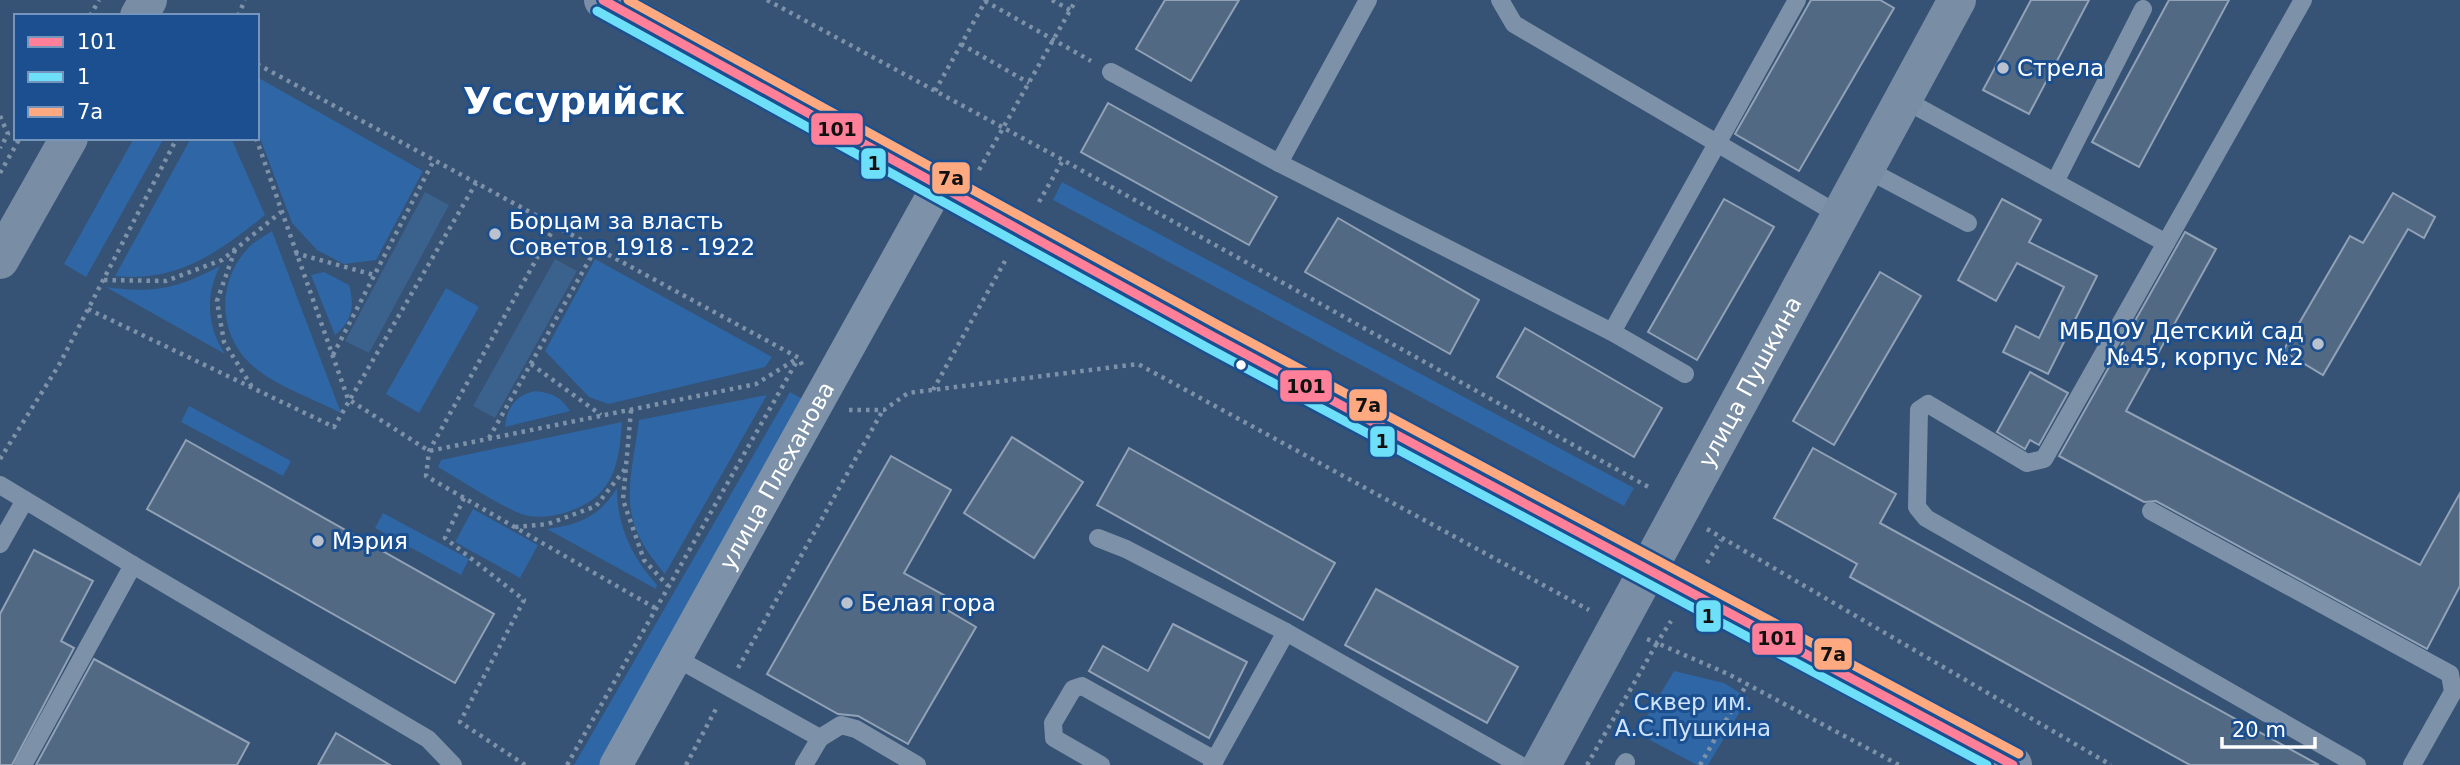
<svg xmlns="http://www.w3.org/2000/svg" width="2460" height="765" font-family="'DejaVu Sans',sans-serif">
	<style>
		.green { fill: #2f66a5 }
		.water { fill: #3b618d }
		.building { fill: #526984; stroke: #92a2b6; stroke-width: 2 }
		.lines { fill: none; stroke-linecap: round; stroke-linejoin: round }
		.path { stroke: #7d92a8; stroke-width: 4.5; stroke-dasharray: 3.5 5; stroke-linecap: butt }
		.lane { stroke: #7d92a8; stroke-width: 18 }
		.street { stroke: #7d92a8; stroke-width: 33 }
		.secondary { stroke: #798da4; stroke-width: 38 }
		.primary { stroke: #7d8ea7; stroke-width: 38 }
		.bus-1-casing { stroke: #1b4f8f; stroke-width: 14 }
		.bus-2-casing { stroke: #1b4f8f; stroke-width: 14 }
		.bus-3-casing { stroke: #1b4f8f; stroke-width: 14 }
		.bus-1 { stroke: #ff8098; stroke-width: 9 }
		.bus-2 { stroke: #6ddff8; stroke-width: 9 }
		.bus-3 { stroke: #ffa980; stroke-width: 9 }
		.poi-dot { fill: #b9c2ce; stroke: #1b4f8f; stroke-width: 2.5 }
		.bus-dot { fill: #fff; stroke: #1b4f8f; stroke-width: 2.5 }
		.labels { text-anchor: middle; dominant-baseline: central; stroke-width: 6; stroke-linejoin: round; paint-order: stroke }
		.poi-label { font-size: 23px; fill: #fff; stroke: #1b4f8f; text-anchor: start }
		.street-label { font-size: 23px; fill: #fff; stroke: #1b4f8f }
		.park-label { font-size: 23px; fill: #cfe3fa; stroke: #1b4f8f }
		.town-label { font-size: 37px; font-weight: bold; fill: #fff; stroke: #1b4f8f }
		.line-badge { stroke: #1b4f8f; stroke-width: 2.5 }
		.pale-badge-label { font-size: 19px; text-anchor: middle; font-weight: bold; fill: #111 }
	</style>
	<rect width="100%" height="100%" fill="#365274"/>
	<g class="green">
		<path d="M257,77L423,171L376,260L344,264L317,250L292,223L257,130Z"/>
		<path d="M134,138H164L86,277L64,264Z"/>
		<path d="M191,138H231L265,215C220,252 176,283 115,276Z"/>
		<path d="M1062,182L1634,488L1624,506L1053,200Z"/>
		<path d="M272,231L341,413C314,399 278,387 254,367C217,336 216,281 249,247C255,241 265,236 272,231Z"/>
		<path d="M595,259L772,357L765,367L608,404L589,397L545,351Z"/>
		<path d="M220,266C205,296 207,326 225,354L106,287C155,294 178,288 220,266Z"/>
		<path d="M324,272L349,285C355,306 352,321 335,335L311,275Z"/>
		<path d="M446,288L479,307L419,413L386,394Z"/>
		<path d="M535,391C552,393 561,397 570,411L505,427C507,407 515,396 535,391Z"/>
		<path d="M790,392L811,404L602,765H574Z"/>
		<path d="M767,395L665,574C615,516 630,489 639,420Z"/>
		<path d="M189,406L291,461L283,476L181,422Z"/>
		<path d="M622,422C619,464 614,496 570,511C557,516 541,518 528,516C511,513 457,478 438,467L441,460Z"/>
		<path d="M617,488C617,527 632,557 657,585L656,589L547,529C579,525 600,516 617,488Z"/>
		<path d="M473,509L538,545L520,578L455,542Z"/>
		<path d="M383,513L469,559L461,575L375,528Z"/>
		<path d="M1674,671L1724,683L1748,698L1708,765H1697L1637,733Z"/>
	</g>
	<g class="water">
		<path d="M425,192L449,205L369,353L345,341Z"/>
		<path d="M555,259L577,271L495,418L473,406Z"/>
	</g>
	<g class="building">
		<path d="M1165,0H1239L1191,81L1136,49Z"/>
		<path d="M1811,0H1880L1894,8L1799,171L1735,134Z"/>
		<path d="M2031,0H2089L2029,114L1983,90Z"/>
		<path d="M2169,0H2229L2139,167L2092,142Z"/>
		<path d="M1108,103L1277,197L1249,245L1081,152Z"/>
		<path d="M2393,193L2435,217L2424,238L2408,229L2323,375L2283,351L2350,236L2363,243Z"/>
		<path d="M1724,199L1774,227L1697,360L1648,332Z"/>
		<path d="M2002,199L2041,220L2029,242L2097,276L2048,374L2003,352L2016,326L2039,338L2064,287L2017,263L1996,301L1958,280Z"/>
		<path d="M1338,218L1479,300L1450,354L1305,272Z"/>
		<path d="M2185,232L2216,249L2126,411L2420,565L2460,493V586L2427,649L2156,501L2144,502L2059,456Z"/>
		<path d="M1880,272L1921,296L1834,445L1793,421Z"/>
		<path d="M1525,328L1662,408L1634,457L1497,377Z"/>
		<path d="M2030,372L2068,393L2039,445L2030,440L2025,449L1997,432Z"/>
		<path d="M1012,437L1083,482L1034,558L964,513Z"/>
		<path d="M186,440L494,614L455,683L147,509Z"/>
		<path d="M1129,448L1335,563L1303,620L1097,505Z"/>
		<path d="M1813,448L1896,494L1880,523L2319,765H2190L1850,577L1857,564L1774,518Z"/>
		<path d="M891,456L951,490L904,573L949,598L944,608L976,627L908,744L858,716L838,714L767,674Z"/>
		<path d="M34,550L93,581L61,641L74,648L12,765H0V614Z"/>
		<path d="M1376,589L1518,667L1487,723L1345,645Z"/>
		<path d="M1173,624L1247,662L1209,738L1089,671L1103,646L1148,671Z"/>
		<path d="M94,659L249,743L237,765H36Z"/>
		<path d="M336,733L390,765H318Z"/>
	</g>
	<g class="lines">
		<g class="path">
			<path d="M767,0L1063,160L1652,489"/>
			<path d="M1052,0L1070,10"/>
			<path d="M985,1L1091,61"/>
			<path d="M90,16L99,0"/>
			<path d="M238,16L245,0"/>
			<path d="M961,44L1029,83"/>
			<path d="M257,64L799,358L802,365"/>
			<path d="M935,91L986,0"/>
			<path d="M0,116L8,134L0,148"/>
			<path d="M256,138L348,399L429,451L756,384L798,358"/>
			<path d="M979,170L1076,0"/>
			<path d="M0,173L20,138"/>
			<path d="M1039,202L1063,160"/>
			<path d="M555,226L429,451L426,476L655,608"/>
			<path d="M235,250L217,301L224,342L252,387"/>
			<path d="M295,253L374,275"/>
			<path d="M104,280L166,281L222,260L281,212"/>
			<path d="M88,309L334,427L476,183"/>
			<path d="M333,355L434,160"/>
			<path d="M531,364L601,415"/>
			<path d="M933,390L1005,261"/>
			<path d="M631,410L623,500L644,560L668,586"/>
			<path d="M849,410H884L908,393L1138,364L1589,610"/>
			<path d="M489,438L596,248"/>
			<path d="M0,459L59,365L177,138"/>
			<path d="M464,498L445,538L524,600L460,722L525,765"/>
			<path d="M515,527L548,524L596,506L625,469"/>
			<path d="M1707,529L2111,765"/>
			<path d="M1707,563L1721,540"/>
			<path d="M1647,639L1657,643L1671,621"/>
			<path d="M738,668L883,410"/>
			<path d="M567,765L797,361"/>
			<path d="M686,765L717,707"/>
			<path d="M1587,765L1657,643L1728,674L1899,765"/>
			<path d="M1700,765L1747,684"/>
		</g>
		<g class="lane">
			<path d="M1368,0L1279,163L1612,332L1685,374"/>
			<path d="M1500,0L1514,24L1841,216"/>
			<path d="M2303,0L2044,459L2027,463L1928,404L1919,410L1917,507L1926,518L2357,765"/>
			<path d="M1111,72L1279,163"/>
			<path d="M1903,99L2166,243"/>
			<path d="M1866,169L1968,223"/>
			<path d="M2055,182L2143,9"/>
			<path d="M1612,332L1797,0"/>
			<path d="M0,485L133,565"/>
			<path d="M2151,511L2450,674L2453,692L2412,765"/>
			<path d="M1098,538L1126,549L1286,632L1520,765"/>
			<path d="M0,544L25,500"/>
			<path d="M676,658L820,738L841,725L856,729L917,765"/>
			<path d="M23,765L133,565L428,739L453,765"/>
			<path d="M804,765L820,738"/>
			<path d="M1101,765L1054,738L1053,723L1073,689L1082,686L1215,760"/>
			<path d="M1212,765L1286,632"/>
			<path d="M1624,765L1626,762"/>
		</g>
		<path class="street" id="s1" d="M616,765L938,186"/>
		<g class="secondary">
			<path d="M139,16L148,0"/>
			<path d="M0,260L69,138"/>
			<path id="s2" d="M1542,765L1957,0"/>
		</g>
		<path class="primary" d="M603,0L1214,337L2013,765"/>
		<g class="bus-1-casing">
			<path id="bus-1" d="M603,0L1214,337L2013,765"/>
		</g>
		<g class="bus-2-casing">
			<path id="bus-2" d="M597,11L1208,348L1987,765"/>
		</g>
		<g class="bus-3-casing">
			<path id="bus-3" d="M628,0L1220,326L2019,754"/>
		</g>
		<use href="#bus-1" class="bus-1"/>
		<use href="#bus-2" class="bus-2"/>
		<use href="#bus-3" class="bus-3"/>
	</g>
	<g class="poi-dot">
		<circle cx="2003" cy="68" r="7"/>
		<circle cx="495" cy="234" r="7"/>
		<circle cx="2318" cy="344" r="7"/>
		<circle cx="318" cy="541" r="7"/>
		<circle cx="847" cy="603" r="7"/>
	</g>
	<circle class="bus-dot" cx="1241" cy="365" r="6"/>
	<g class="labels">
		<g class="poi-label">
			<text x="2017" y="68">Стрела</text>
			<text x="509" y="221">Борцам за власть<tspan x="509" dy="26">Советов 1918 - 1922</tspan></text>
			<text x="2304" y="331" text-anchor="end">МБДОУ Детский сад<tspan x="2304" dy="26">№45, корпус №2</tspan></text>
			<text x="332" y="541">Мэрия</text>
			<text x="861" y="603">Белая гора</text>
		</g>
		<g class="street-label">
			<text stroke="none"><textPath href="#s2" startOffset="436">улица Пушкина</textPath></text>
			<text stroke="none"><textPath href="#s1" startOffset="331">улица Плеханова</textPath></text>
		</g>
		<g class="park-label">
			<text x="1693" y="702">Сквер им.<tspan x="1693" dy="26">А.С.Пушкина</tspan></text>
		</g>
		<g class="town-label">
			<text x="574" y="101">Уссурийск</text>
		</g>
	</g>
	<g class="line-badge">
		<rect x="810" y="112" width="54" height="34" rx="7" fill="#ff8098"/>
		<rect x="860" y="147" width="27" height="33" rx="7" fill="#6ddff8"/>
		<rect x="931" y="161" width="40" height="34" rx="7" fill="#ffa980"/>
		<rect x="1279" y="369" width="54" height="34" rx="7" fill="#ff8098"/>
		<rect x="1348" y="388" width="40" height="34" rx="7" fill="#ffa980"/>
		<rect x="1369" y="425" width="27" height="33" rx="7" fill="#6ddff8"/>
		<rect x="1695" y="599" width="27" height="34" rx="7" fill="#6ddff8"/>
		<rect x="1751" y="622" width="53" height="34" rx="7" fill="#ff8098"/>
		<rect x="1813" y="637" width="40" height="34" rx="7" fill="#ffa980"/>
	</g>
	<g class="pale-badge-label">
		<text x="837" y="136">101</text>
		<text x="874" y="170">1</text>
		<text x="951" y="185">7а</text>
		<text x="1306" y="393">101</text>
		<text x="1368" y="412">7а</text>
		<text x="1382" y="448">1</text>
		<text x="1708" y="623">1</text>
		<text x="1777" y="645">101</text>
		<text x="1833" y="661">7а</text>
	</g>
	<rect x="14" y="14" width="245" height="126" fill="#1b4f8f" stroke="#7695bc" stroke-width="2"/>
	<rect x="28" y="37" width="35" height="10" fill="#ff8098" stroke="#7695bc" stroke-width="2"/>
	<text x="77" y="49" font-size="21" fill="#ffffff">101</text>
	<rect x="28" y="72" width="35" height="10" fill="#6ddff8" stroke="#7695bc" stroke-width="2"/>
	<text x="77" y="84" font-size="21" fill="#ffffff">1</text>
	<rect x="28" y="107" width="35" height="10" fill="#ffa980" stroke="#7695bc" stroke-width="2"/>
	<text x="77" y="119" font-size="21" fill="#ffffff">7а</text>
	<path d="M2222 737v10h93v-10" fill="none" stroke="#ffffff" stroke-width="3.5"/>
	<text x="2232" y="737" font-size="21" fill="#ffffff" stroke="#1b4f8f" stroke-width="5" paint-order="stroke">20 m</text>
</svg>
